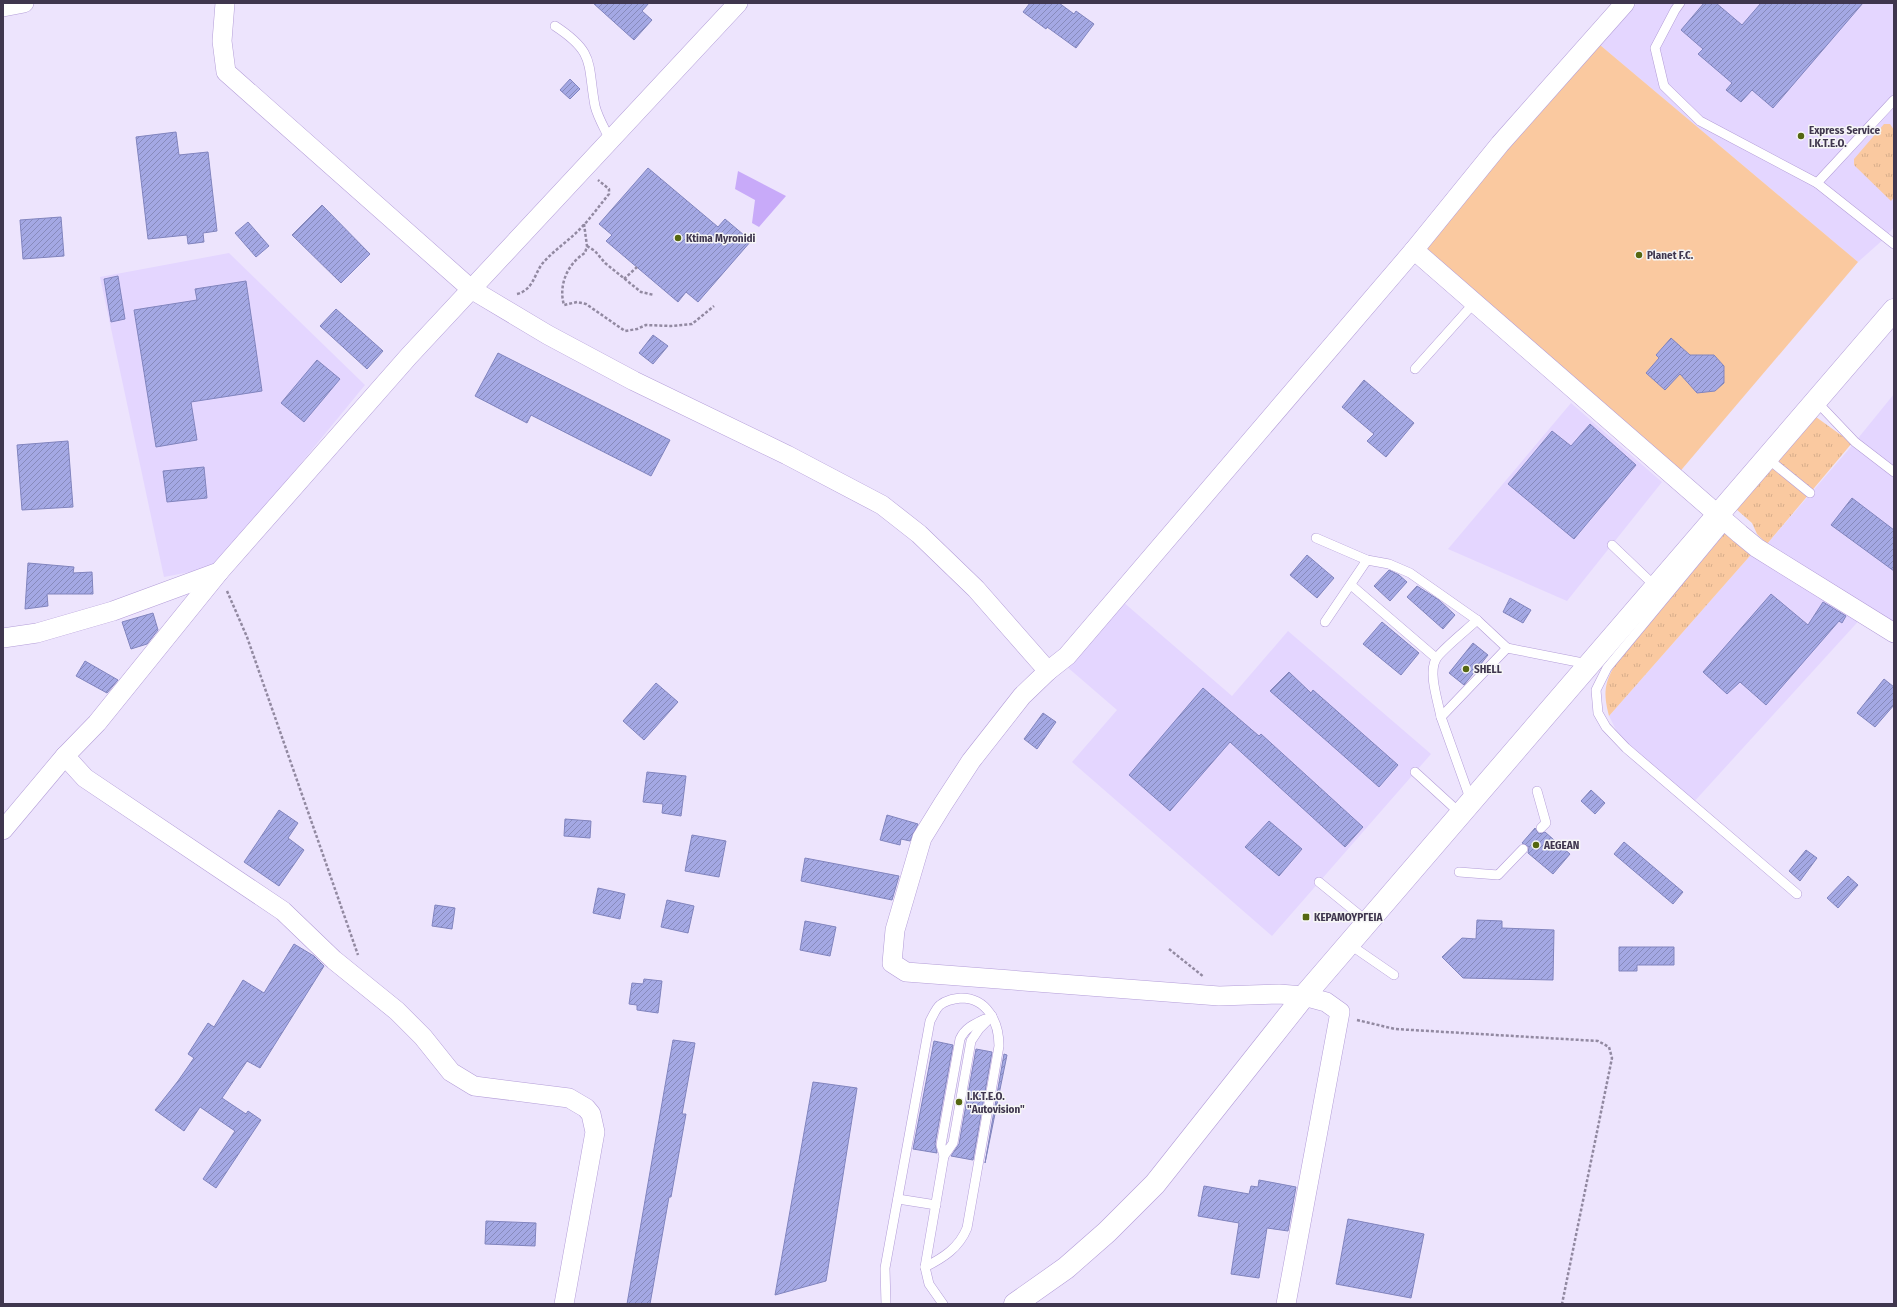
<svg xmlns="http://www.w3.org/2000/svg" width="1897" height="1307" font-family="'Fira Sans Condensed',sans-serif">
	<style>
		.built { fill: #e4d6ff }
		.grass { fill: url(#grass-tufts) }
		.park { fill: #fac9a0 }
		.water { fill: #c8aaf9 }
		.building { fill: url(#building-hatch); stroke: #8184be }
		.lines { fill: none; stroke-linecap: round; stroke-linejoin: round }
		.lane-casing { stroke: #b39dd8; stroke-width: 10 }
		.street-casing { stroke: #b39dd8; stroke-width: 20 }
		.secondary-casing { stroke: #b39dd8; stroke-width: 23 }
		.path { stroke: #9289a1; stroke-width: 2.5; stroke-dasharray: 3 2; stroke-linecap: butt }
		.lane { stroke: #fff; stroke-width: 9 }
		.street { stroke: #fff; stroke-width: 19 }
		.secondary { stroke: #fff; stroke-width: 22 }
		.poi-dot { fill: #556711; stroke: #f6f6f6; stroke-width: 1.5 }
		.labels { text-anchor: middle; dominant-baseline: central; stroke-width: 3; stroke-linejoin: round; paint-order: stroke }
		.poi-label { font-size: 11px; font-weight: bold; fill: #3f364e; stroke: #f6f6f6; text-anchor: start }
	</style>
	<defs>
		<pattern id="grass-tufts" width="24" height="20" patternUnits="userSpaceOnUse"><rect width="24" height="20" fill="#fac9a0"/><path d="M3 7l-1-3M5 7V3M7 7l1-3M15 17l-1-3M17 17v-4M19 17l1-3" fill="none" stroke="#d7ad8b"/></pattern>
		<pattern id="building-hatch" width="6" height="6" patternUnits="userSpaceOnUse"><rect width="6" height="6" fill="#a4a8e4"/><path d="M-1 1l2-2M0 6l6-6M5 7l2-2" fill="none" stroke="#878abb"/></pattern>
	</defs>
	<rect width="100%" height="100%" fill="#ede4fd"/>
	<g class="built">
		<path d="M1637,3H1894V227L1885,238L1858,262L1600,45Z"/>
		<path d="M229,253L365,385L216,567L164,577L100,277Z"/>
		<path d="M1894,394V622L1767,544L1855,442Z"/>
		<path d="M1571,403L1662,482L1567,601L1448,549Z"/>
		<path d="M1756,549L1864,615L1692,804L1618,734L1609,716Z"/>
		<path d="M1122,601L1232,696L1288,631L1431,754L1272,936L1072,762L1117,710L1066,666Z"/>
	</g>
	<g class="grass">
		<path d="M1884,124H1890L1894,130V197L1891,201L1854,165V159Z"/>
		<path d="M1816,417L1852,443L1767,544L1757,534L1752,523L1736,509Z"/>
		<path d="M1725,533L1756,549L1609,716C1603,693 1604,682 1617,662Z"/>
	</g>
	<path class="park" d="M1600,45L1858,262L1677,475L1420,249Z"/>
	<path class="water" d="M738,171L786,196L759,227L752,223L755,200L735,189Z"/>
	<g class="building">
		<path d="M593,3H649L642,11L652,20L634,40Z"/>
		<path d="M1030,3H1059L1074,14L1076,11L1094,24L1076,48L1047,27L1046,29L1023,12Z"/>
		<path d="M1704,3H1716L1742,25L1761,3H1863L1773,108L1752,90L1741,102L1726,90L1732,83L1698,54L1703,49L1681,30Z"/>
		<path d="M570,79L580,89L570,99L560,90Z"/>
		<path d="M176,132L179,155L208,152L217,231L203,233L204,242L188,244L187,235L148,239L136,137Z"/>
		<path d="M648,168L718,227L725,219L751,241L698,302L686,292L678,302L606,241L612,235L599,224Z"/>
		<path d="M322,205L370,254L341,283L292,235Z"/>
		<path d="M61,217L64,256L23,259L20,220Z"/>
		<path d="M248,222L269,246L256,257L235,233Z"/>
		<path d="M118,276L125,319L111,322L104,279Z"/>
		<path d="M246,281L262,391L191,402L197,440L156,447L134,310L197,300L195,289Z"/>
		<path d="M336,309L383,351L367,369L320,326Z"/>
		<path d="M653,335L668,346L653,364L639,353Z"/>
		<path d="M1671,338L1690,355H1714L1724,366V383L1715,391L1697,393L1680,374L1665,390L1646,373L1659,358L1656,355Z"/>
		<path d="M498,353L670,440L651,476L531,415L527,423L475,396Z"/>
		<path d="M317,360L340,379L304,422L281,403Z"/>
		<path d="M1364,380L1414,423L1386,457L1367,441L1374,434L1342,407Z"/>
		<path d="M1590,424L1636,465L1574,539L1508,484L1552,431L1571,446Z"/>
		<path d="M68,441L73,507L22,510L17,445Z"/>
		<path d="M204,467L207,498L167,502L163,471Z"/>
		<path d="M1852,498L1894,530V571L1831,525Z"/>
		<path d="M1307,555L1334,578L1317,598L1290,575Z"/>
		<path d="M28,563L74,567L73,573L92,572L93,594H47L48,606L25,609Z"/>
		<path d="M1389,570L1399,575L1407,582L1390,601L1374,586Z"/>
		<path d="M1417,586L1439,600L1455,615L1443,629L1407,597Z"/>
		<path d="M1771,594L1808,625L1823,602L1846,616L1842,623L1839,621L1766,705L1740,682L1727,694L1703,672Z"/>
		<path d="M1510,598L1531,610L1523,623L1503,612Z"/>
		<path d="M153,613L158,630L147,644L131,649L122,622Z"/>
		<path d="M1382,622L1419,653L1401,675L1363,644Z"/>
		<path d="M1473,643L1488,655L1464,685L1449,673Z"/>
		<path d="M85,661L118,680L107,693L76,676Z"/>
		<path d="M1289,672L1311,693L1313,690L1398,765L1379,787L1270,691Z"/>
		<path d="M1884,679L1894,687V705L1875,727L1857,713Z"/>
		<path d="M656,683L678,702L644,740L623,721Z"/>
		<path d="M1203,688L1259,736L1261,734L1363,827L1345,847L1230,742L1170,811L1129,775Z"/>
		<path d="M1043,713L1056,722L1037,749L1024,739Z"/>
		<path d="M647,772L686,776L681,816L662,813L663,804L643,802Z"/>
		<path d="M1591,790L1605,803L1595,814L1581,801Z"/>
		<path d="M279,810L298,823L288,838L304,850L279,886L244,862Z"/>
		<path d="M887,815L918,824L910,841L901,839L900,845L880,840Z"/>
		<path d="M565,819L591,821L590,838L564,836Z"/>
		<path d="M1269,821L1302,849L1279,876L1245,847Z"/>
		<path d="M1535,828L1539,834L1545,832L1570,854L1553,874L1528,853L1529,847L1522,843Z"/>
		<path d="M692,835L726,841L719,877L685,871Z"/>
		<path d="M1624,842L1683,892L1673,904L1614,854Z"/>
		<path d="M1806,850L1817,858L1800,881L1789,871Z"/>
		<path d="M805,858L899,876L892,900L801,881Z"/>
		<path d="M1848,876L1858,885L1838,908L1827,898Z"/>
		<path d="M598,888L625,894L620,919L593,913Z"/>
		<path d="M667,900L694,906L688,933L661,927Z"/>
		<path d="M435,905L455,908L452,929L432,926Z"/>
		<path d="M1477,920L1502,921V928L1554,930L1553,980L1463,978L1442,957L1462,938L1476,939Z"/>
		<path d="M805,921L836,927L830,956L800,950Z"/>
		<path d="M294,944L314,956L324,966L260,1068L247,1061L222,1098L246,1114L248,1111L261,1120L216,1188L203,1179L235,1131L200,1107L184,1131L155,1110L178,1081L194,1058L188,1054L208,1023L214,1027L243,980L264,993Z"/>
		<path d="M1619,947H1674V965H1637V971H1619Z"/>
		<path d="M644,979L662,981L658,1013L637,1010V1005L629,1004L632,983L643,984Z"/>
		<path d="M673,1040L695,1043L682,1114H686L671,1197H669L650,1304H627Z"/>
		<path d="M934,1041L953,1045L935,1144L937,1153L913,1149Z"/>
		<path d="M976,1049L992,1052L973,1160L951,1156L959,1144Z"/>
		<path d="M1004,1054L1007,1055L985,1163Z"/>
		<path d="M813,1082L857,1088L826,1281L775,1295Z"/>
		<path d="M1259,1180L1296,1187L1288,1231L1267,1228L1259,1278L1231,1274L1239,1223L1198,1216L1204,1186L1249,1194L1251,1186L1258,1187Z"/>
		<path d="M1348,1219L1424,1234L1411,1298L1336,1284Z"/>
		<path d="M486,1221L536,1223L535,1246L485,1244Z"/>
	</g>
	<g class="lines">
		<g class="lane-casing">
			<g id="lane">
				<path d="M1680,3L1675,10L1655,48L1664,86L1700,121L1817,183L1894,244"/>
				<path d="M555,26C596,53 587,63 595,106C598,118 605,129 610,140"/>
				<path d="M1817,183L1894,100"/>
				<path d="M1415,369L1474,303"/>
				<path d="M1816,401L1855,442L1894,472"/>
				<path d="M1767,458L1810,493"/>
				<path d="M1727,523L1607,668L1596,690L1598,713L1606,727L1626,748L1797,894"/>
				<path d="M1316,538L1367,560L1389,564L1410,573L1477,620L1507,648"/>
				<path d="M1612,545L1656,587"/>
				<path d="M1351,585L1436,658"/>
				<path d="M1325,622L1367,560"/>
				<path d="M1441,717C1438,701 1428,673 1436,659C1440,651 1469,628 1477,620"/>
				<path d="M1415,772L1461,814"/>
				<path d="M1537,791L1546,823L1541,828"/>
				<path d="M1471,801L1441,717L1507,648L1588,664"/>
				<path d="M1459,872L1498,875L1523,849"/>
				<path d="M1319,882L1368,922"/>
				<path d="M1349,944L1394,975"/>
				<path d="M944,1156L941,1145L960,1039C965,1028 974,1024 985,1019"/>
				<path d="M898,1199L936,1205"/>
				<path d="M886,1304L885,1268L930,1021C933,1016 936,1008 940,1005C946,1000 953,999 961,998C987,998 999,1022 999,1046L967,1228C959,1248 943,1258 925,1267"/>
				<path d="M943,1304L929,1284L925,1267L944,1156L953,1143L971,1041L979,1029L992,1016"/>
			</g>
		</g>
		<g class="street-casing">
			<g id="street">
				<path d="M225,3L222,41L226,72L471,289L548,335L634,381L787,455L882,505L919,534L976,589L1048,671"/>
				<path d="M3,7L24,3"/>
				<path d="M1414,250L1740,534L1757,548L1894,633"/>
				<path d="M3,638L37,633L113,611L219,572L409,356L738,3"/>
				<path d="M65,756L85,778L283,911L334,960L397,1011L423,1037L451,1072L474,1086L569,1098L586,1108L591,1114L595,1132L564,1304"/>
				<path d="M3,830L65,756L97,723L219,572"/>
				<path d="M1286,1304L1340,1012L1326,1002L1304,996L1279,994L1219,996L906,972L892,963L895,930L922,838L943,804L971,761L1022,696L1048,671L1067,656L1414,250L1500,144L1625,3"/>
			</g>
		</g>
		<g class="secondary-casing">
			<path id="secondary" d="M1015,1304L1066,1268L1107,1232L1155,1184L1304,996L1894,310"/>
		</g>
		<g class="path">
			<path d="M584,224L587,246L585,253C568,263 558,285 564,305L577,302L586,304L625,331L637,329L646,325L671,326L692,324L714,306"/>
			<path d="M587,246L595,251L605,263L641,292L654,295"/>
			<path d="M624,279L637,267"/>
			<path d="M517,294C533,290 534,275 542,264C553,251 567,242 579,230C590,219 599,206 609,194V189L598,180"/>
			<path d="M227,591L247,637L358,955"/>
			<path d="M1169,949L1204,977"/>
			<path d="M1357,1020L1395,1029L1598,1041L1609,1047L1612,1058L1562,1304"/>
		</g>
		<use href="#lane" class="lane"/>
		<use href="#street" class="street"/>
		<use href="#secondary" class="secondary"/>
	</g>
	<g class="poi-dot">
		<circle cx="1801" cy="136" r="4"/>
		<circle cx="678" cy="238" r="4"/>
		<circle cx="1639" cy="255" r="4"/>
		<circle cx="1466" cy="669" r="4"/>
		<circle cx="1536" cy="845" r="4"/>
		<rect x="1302" y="913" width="8" height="8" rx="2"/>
		<circle cx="959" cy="1102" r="4"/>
	</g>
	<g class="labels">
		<g class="poi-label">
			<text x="1809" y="130">Express Service<tspan x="1809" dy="13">Ι.Κ.Τ.Ε.Ο.</tspan></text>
			<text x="686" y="238">Ktima Myronidi</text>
			<text x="1647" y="255">Planet F.C.</text>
			<text x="1474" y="669">SHELL</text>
			<text x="1544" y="845">AEGEAN</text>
			<text x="1314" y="917">ΚΕΡΑΜΟΥΡΓΕΙΑ</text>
			<text x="967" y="1096">I.Κ.Τ.Ε.Ο.<tspan x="967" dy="13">"Autovision"</tspan></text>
		</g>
	</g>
	<rect width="1897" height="1307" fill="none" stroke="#3f364e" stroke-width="8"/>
</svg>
